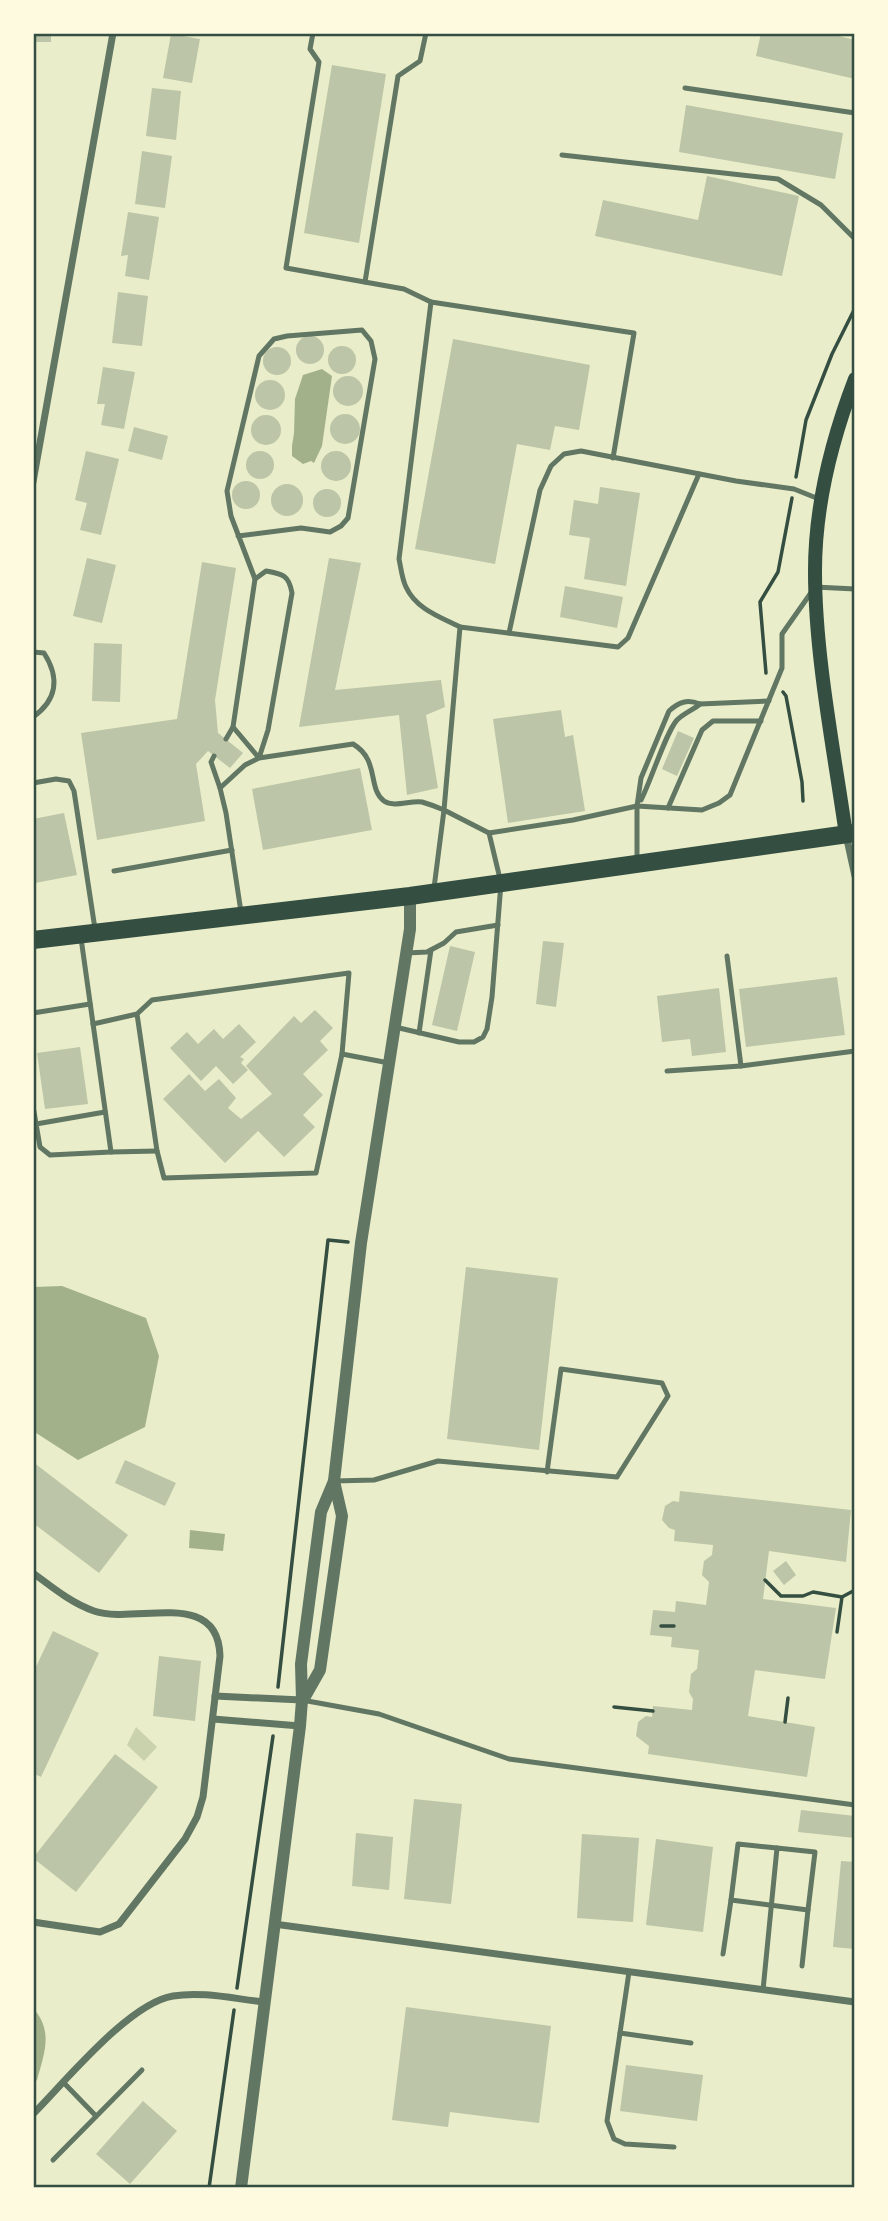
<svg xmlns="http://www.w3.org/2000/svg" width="888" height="2221" font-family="'Space Grotesk',sans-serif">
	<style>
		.green { fill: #cad2ad }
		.water { fill: #a3b18a }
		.building { fill: #bcc5a7 }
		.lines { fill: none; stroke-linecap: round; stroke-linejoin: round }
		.path { stroke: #344e41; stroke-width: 3.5 }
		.service { stroke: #617663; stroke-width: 5 }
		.minor { stroke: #617663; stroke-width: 7 }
		.tertiary { stroke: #617663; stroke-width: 12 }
		.secondary { stroke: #344e41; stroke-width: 14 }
		.primary { stroke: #344e41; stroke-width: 18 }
		.neatline { fill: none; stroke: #344e41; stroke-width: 2.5 }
	</style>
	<rect width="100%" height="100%" fill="#e9edc9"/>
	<path class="green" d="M136,1727L157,1747L144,1761L127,1745Z"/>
	<g class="water">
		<path d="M322,369L332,376L322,446L314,463L311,461L303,464L292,456V446L294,433L295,399L303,375Z"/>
		<path d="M62,1286L146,1318L159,1356L145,1427L78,1460L33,1431V1287Z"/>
		<path d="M190,1530L225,1534L223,1551L189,1548Z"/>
		<path d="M33,2008C54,2031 44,2054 37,2080L33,2083Z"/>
	</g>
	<g class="building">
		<rect x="33" y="33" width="18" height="9"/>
		<path d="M761,33H826L855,40V79L756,56Z"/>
		<path d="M171,34L200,39L192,83L163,78Z"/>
		<path d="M332,65L386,74L359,243L304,233Z"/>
		<path d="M152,88L181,91L176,140L146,136Z"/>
		<path d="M686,105L843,133L835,179L679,152Z"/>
		<path d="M142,151L172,156L165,208L135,204Z"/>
		<path d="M707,176L799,196L782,276L595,236L603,200L698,220Z"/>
		<path d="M128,212L159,217L149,280L125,276L128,255L121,256Z"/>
		<path d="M118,292L148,296L142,346L112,343Z"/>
		<circle cx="310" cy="350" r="14"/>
		<path d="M453,339L590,365L579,430L555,426L550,450L517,444L495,564L415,549Z"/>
		<circle cx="342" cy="360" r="14"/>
		<circle cx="277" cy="361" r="14"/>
		<path d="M103,367L135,372L124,429L101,425L105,404H97Z"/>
		<circle cx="348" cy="391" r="15"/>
		<circle cx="270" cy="395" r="15"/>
		<circle cx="345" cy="429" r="15"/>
		<circle cx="266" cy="430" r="15"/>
		<path d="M134,427L168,436L162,460L128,451Z"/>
		<path d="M86,451L119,459L101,535L80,530L87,503L75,500Z"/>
		<circle cx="260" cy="465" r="14"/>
		<circle cx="336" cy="466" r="15"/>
		<circle cx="246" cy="495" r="14"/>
		<circle cx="287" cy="500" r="16"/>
		<path d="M600,487L640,493L626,586L584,579L590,538L569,535L574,500L598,504Z"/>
		<circle cx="327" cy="503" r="14"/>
		<path d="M87,558L116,565L102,623L73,616Z"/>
		<path d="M329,558L361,563L335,690L441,680L445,707L426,715L438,788L407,795L399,715L299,727Z"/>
		<path d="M202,562L236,568L215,700L218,733L243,753L230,768L208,751L196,764L205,821L97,840L81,733L177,719Z"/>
		<path d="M565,586L623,597L617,628L560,617Z"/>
		<path d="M94,643L122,644L120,702L92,701Z"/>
		<path d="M561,710L565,737L573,735L585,811L508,823L493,719Z"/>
		<path d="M678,731L694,738L677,776L662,769Z"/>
		<path d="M360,768L372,830L263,850L252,789Z"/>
		<path d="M64,813L77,875L35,883L33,819Z"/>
		<path d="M543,941L564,943L556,1007L536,1004Z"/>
		<path d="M450,946L475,952L457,1031L432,1025Z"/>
		<path d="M837,977L845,1035L746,1047L739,989Z"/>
		<path d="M719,988L726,1052L692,1056L690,1039L662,1042L657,996Z"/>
		<path d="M315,1010L333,1028L320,1041L328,1050L303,1074L323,1095L303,1115L315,1127L284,1157L258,1131L225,1163L163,1099L189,1074L205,1091L219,1079L236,1098L228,1108L241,1119L272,1094L246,1066L294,1016L301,1023Z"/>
		<path d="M239,1024L256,1042L240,1057L244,1059L241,1063L248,1070L233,1084L216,1066L201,1081L170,1048L187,1032L198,1044L214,1029L223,1039Z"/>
		<path d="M80,1047L88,1104L45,1109L37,1053Z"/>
		<path d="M466,1267L558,1278L539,1450L447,1439Z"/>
		<path d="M125,1460L176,1483L165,1506L115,1483Z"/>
		<path d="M33,1462L128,1535L99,1573L33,1523Z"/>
		<path d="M680,1491L851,1510L846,1562L769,1551L763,1599L836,1608L825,1679L755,1670L748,1716L815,1727L807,1777L648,1754L649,1746L636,1736L638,1722L646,1716L652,1717L653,1706L692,1710L693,1699L689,1692L691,1674L697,1669L699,1650L671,1647L672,1637L650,1635L653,1610L675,1612L676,1601L706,1605L709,1582L702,1575L704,1561L712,1555L713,1545L674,1541L675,1530L669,1528L662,1520L665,1506L673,1501L679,1502Z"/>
		<path d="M786,1561L796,1575L784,1585L773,1571Z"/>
		<path d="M53,1631L99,1653L41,1777L33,1773V1673Z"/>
		<path d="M159,1656L201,1661L195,1721L153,1716Z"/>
		<path d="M115,1754L158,1787L76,1892L33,1858Z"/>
		<path d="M414,1799L462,1804L451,1904L404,1899Z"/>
		<path d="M801,1810L855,1816V1838L798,1832Z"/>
		<path d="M356,1833L393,1837L389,1890L352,1886Z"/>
		<path d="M582,1834L639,1838L633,1922L577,1918Z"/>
		<path d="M656,1839L713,1847L703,1932L646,1925Z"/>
		<path d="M841,1861L855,1862V1949L833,1947Z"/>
		<path d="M406,2007L551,2026L539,2123L450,2112L448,2127L392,2120Z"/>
		<path d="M626,2065L703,2075L697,2121L620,2111Z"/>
		<path d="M143,2101L177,2131L130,2184L96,2154Z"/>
	</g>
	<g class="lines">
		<g class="path">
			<path d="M796,477L806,420L832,354L855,308"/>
			<path d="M766,673L760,602L778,572L792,498"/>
			<path d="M783,692L786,696L802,782L803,801"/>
			<path d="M765,1580L781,1596H803L813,1592L842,1597"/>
			<path d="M661,1626H674"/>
			<path d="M837,1632L842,1597L855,1590"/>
			<path d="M278,1687L328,1240L348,1242"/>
			<path d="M614,1707L653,1711"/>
			<path d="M785,1722L788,1698"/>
			<path d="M237,1988L273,1736"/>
			<path d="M209,2188L234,2010"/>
		</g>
		<g class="service">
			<path d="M313,33L310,49L319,62L286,268L404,289L431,302"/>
			<path d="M685,88L855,113"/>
			<path d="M562,155L778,179L821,205L855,239"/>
			<path d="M365,282L398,76L420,61L426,33"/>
			<path d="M238,536L301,528L330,532L341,526L348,518L375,359L371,341L362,330L287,336L274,339L259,356L227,491L231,516L255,579"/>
			<path d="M460,627C440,617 416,609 406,587C402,579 401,568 399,559L431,302L634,333L613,458"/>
			<path d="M509,633L540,490L551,466L564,454L581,451L736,481L794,489L819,499"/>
			<path d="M33,652L44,653C60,678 57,700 33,717"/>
			<path d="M226,739L233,727"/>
			<path d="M214,756L211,762L220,788"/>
			<path d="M33,783L56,779L69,781L74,791L95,929"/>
			<path d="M641,800C651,781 666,732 677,720C684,713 693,710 700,704"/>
			<path d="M668,808L702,730L713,721H761"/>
			<path d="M489,833L444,810L460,627L618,647L628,638L699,474"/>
			<path d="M637,861V806L641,778L669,711C679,702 687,699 700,704L769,701"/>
			<path d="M114,871L232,850"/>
			<path d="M241,912L226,813L220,788L245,765L259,758L268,730L292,593C289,575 283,574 266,571L255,579L233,727L259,758L353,744C380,760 367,788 384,801C394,808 411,800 422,802C429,804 437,807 444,810L434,888"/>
			<path d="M81,938L111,1152L157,1151"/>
			<path d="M407,953L427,952L444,943L456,932L498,925"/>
			<path d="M727,956L741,1066"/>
			<path d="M33,1013L90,1004"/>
			<path d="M93,1024L137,1014L152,1000L349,973L342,1054L316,1173L164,1178L157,1151L137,1014"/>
			<path d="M395,1027L459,1042H474L483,1037L487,1029L492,997L501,883L489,833L573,820L637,806L702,810L719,803L730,795L782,668V634L815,587L855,589"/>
			<path d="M419,1033L431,950"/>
			<path d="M342,1054L389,1063"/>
			<path d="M667,1071L741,1066L855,1051"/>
			<path d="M33,1106L40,1147L50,1155L111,1152"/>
			<path d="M36,1124L105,1112"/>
			<path d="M334,1481L374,1480L438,1461L617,1477L668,1396L662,1383L561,1369L547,1472"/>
			<path d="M302,1700L379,1714L509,1759L855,1805"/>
			<path d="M777,1848L738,1844L731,1900L808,1910L802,1966"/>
			<path d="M723,1954L731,1900"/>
			<path d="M629,1972L607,2121L614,2139L625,2144L674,2147"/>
			<path d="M763,1990L777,1848L815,1852L808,1910"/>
			<path d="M620,2033L691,2043"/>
			<path d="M64,2083L96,2116"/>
			<path d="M53,2160L142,2070"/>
		</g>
		<g class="minor">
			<path d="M33,482L113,33"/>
			<path d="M846,835L855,876"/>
			<path d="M33,1573C52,1587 71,1603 94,1611C136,1625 218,1587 220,1656L203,1797L197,1817L185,1839L119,1924L100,1932L33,1922"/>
			<path d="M215,1696L302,1700"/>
			<path d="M213,1719L300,1726"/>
			<path d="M274,1924L855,2002"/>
			<path d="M33,2114C65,2082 129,2003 173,1996C202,1991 235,1999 265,2002"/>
		</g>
		<g class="tertiary">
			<path d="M303,1700L320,1670L342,1516L334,1481"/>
			<path d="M241,2188L300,1726L302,1700L301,1664L321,1512L334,1481L361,1243L410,929V896"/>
		</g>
		<path class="secondary" d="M846,835C834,750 815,656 815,571C815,506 832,439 855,379"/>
		<path class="primary" d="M33,940L410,896L855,833"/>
	</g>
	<rect width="888" height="2221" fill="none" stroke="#fefae0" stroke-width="70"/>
	<rect x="35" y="35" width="818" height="2151" class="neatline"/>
</svg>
